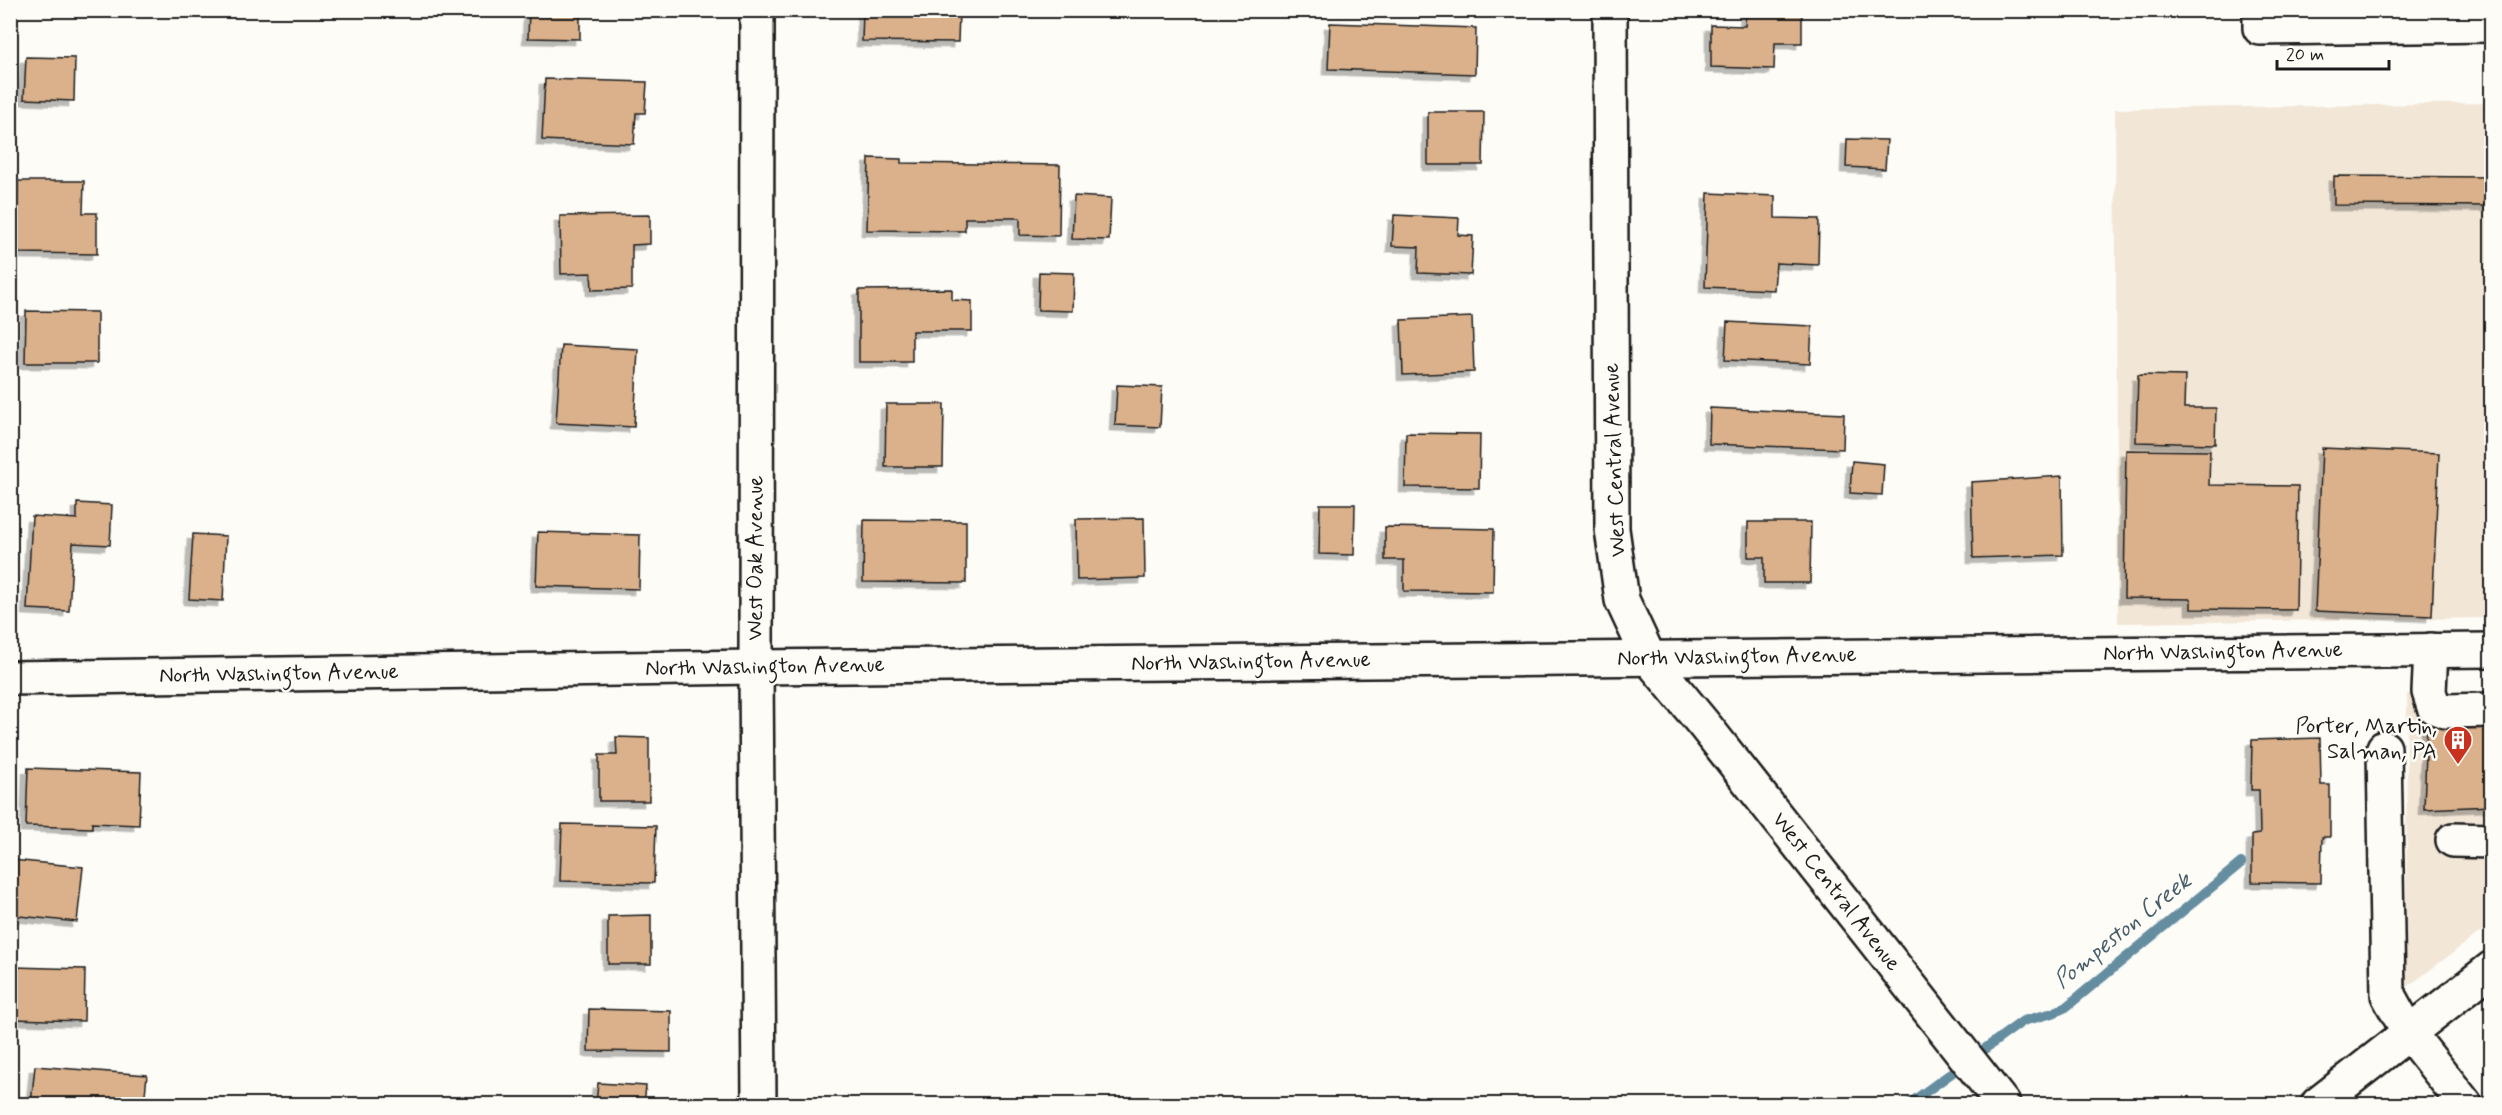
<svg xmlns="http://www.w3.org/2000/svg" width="2502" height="1115" font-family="Mynerve,sans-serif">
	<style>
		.built { fill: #f2e6d7 }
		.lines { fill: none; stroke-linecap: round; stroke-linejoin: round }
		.stream { stroke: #658da0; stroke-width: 10 }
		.building { fill: #dab18b; stroke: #1c1c1c; stroke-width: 1.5; filter: url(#shadow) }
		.minor-casing { stroke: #1c1c1c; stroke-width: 38 }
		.minor { stroke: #fdfcf7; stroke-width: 33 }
		.labels { text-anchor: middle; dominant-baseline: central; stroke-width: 5; stroke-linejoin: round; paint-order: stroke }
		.street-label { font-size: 22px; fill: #1c1c1c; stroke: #fdfcf7 }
		.poi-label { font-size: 22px; fill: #1c1c1c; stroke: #fdfcf7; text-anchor: end }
		.water-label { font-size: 24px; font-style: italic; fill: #475e69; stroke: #fdfcf7 }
	</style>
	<defs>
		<filter id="shadow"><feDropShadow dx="-5.5" dy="5.5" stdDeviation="0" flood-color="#0004"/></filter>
	</defs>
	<rect width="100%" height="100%" fill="#fdfcf7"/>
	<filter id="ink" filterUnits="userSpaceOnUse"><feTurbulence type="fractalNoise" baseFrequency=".0167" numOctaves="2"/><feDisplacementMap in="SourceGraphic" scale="12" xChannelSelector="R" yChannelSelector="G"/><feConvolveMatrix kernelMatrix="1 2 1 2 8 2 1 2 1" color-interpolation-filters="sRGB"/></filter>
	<g filter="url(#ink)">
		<g class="built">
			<path d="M2491,103V618L2118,623L2115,109Z"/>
			<path d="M2407,694H2491V924L2406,988Z"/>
		</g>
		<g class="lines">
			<path class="stream" d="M1909,1104L2023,1021L2053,1013L2066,1007L2241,863"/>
		</g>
		<g class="building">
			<path d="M529,10H580V39L528,38Z"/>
			<path d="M863,10H959L958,42L862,41Z"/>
			<path d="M1746,11L1802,13V43H1775L1774,69L1711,67V25L1745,26Z"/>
			<path d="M1330,23L1476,28L1475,74L1328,69Z"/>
			<path d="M26,57L75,58L74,101L24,99Z"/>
			<path d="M545,79L647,82L645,113H636L634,144L542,140Z"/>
			<path d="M1428,112H1484L1483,165H1428Z"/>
			<path d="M1847,139L1887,140L1885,169L1846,167Z"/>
			<path d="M869,158L901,159V163L1060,165L1059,236L1020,235V218H965V231L867,230Z"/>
			<path d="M2334,176L2492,177V206L2334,205Z"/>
			<path d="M18,181H84L83,213H97V254L17,253Z"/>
			<path d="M1708,193L1775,196V218L1819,219L1818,265L1776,263L1774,290L1705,287Z"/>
			<path d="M1074,196L1111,198L1109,240L1072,239Z"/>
			<path d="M650,215V244L632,245V289L592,290L591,273L561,274L560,216Z"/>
			<path d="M1394,215L1459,218L1458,235L1473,236L1471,275L1418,273L1419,247L1392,246Z"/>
			<path d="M1039,272L1074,273L1073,311L1038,310Z"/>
			<path d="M952,289V300L972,301V331H912V362H859V290Z"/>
			<path d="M26,311L97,312V363H25Z"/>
			<path d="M1472,317L1474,372L1403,375L1401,320Z"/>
			<path d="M1727,322L1812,326L1810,364L1725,360Z"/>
			<path d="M561,345L638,349L634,427L556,423Z"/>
			<path d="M2138,375L2185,376L2184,408H2216L2215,444L2136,442Z"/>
			<path d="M1117,385L1162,387L1160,427L1115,425Z"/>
			<path d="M886,404H944L943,467H885Z"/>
			<path d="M1710,408L1844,414L1843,449L1709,444Z"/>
			<path d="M1406,433L1480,434L1479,488L1405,487Z"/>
			<path d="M2322,448L2439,453L2432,616L2315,611Z"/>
			<path d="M2126,450L2210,451L2209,485L2298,486L2296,610L2191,609V599L2124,598Z"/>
			<path d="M1852,461L1884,464L1882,495L1850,493Z"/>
			<path d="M2062,476L2063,555L1973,558L1971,482Z"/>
			<path d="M77,503L112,505L110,545L73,543L69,611L27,609L32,516L77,519Z"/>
			<path d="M1320,504H1355L1354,555L1319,554Z"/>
			<path d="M1144,518L1145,578L1077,580L1076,519Z"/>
			<path d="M864,520L966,521V583L863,582Z"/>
			<path d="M1748,522H1811L1810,583H1764V557H1748Z"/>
			<path d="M1385,527L1494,529L1493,592L1404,591V560H1385Z"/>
			<path d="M538,532L640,535L639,589L536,586Z"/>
			<path d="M193,534L226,536L223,601L189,599Z"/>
			<path d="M2492,724V806L2424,809L2427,725Z"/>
			<path d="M616,737L649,738V801H599V755H617Z"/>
			<path d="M2320,738L2321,785H2330V837H2322L2321,883L2252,882V835L2260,834L2259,790H2251L2252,740Z"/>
			<path d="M28,768L141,772L139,825L92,823V828L26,826Z"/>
			<path d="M562,824L656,826L654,883L560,881Z"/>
			<path d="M12,860L83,867L77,922L10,915Z"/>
			<path d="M651,915V964H608V916Z"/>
			<path d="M14,967L85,969L84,1021L12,1019Z"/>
			<path d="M589,1009L671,1011V1052L588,1051Z"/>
			<path d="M35,1066L147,1075L144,1104H31Z"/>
			<path d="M598,1083L646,1086L644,1104H596Z"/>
		</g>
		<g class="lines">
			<g class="minor-casing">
				<g id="minor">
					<path d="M757,10L756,667L759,1104"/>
					<path d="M1610,10L1612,529L1622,600L1649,658L1706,727L2003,1104"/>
					<path d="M2260,10V28L2492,25"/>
					<path d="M2431,650L2429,692L2434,707L2445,711L2492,710"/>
					<path d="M10,678L756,667L2492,650"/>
					<path d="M2384,748L2388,995L2409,1033L2465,1104"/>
					<path d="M2453,840L2492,841"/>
					<path d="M2318,1104L2492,968"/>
				</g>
			</g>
			<use href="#minor" class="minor"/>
		</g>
	</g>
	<defs>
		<g id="building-pin" transform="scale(1.5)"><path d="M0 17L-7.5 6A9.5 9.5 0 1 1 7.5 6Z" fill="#c8321e" stroke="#fdfcf7"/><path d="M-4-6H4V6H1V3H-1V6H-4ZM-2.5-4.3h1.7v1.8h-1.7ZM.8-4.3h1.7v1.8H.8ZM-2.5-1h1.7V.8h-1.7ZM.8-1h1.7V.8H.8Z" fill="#fff"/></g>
	</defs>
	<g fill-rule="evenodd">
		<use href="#building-pin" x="2458" y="740"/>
	</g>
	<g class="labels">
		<g class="street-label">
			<text transform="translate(1615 460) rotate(-92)">West Central Avenue</text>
			<text transform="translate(756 558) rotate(-90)">West Oak Avenue</text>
			<text transform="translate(2223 652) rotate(-1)">North Washington Avenue</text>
			<text transform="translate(1737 657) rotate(-1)">North Washington Avenue</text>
			<text transform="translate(1251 662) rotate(-1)">North Washington Avenue</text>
			<text transform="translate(765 667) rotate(-1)">North Washington Avenue</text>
			<text transform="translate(279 674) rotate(-1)">North Washington Avenue</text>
			<text transform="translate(1836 892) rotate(52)">West Central Avenue</text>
		</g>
		<g class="poi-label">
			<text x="2437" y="727">Porter, Martin,<tspan x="2437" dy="25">Salman, PA</tspan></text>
		</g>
		<g class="water-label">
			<text transform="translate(2123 931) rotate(-39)">Pompeston Creek</text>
		</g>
	</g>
	<rect width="2502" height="1115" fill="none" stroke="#fdfcf7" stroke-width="36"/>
	<rect x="18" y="18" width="2466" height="1079" fill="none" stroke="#1c1c1c" stroke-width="2" filter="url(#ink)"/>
	<path d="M2277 60v9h112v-9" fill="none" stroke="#1c1c1c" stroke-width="3"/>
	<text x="2286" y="60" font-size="18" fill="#1c1c1c" stroke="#fdfcf7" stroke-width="4.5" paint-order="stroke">20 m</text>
</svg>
